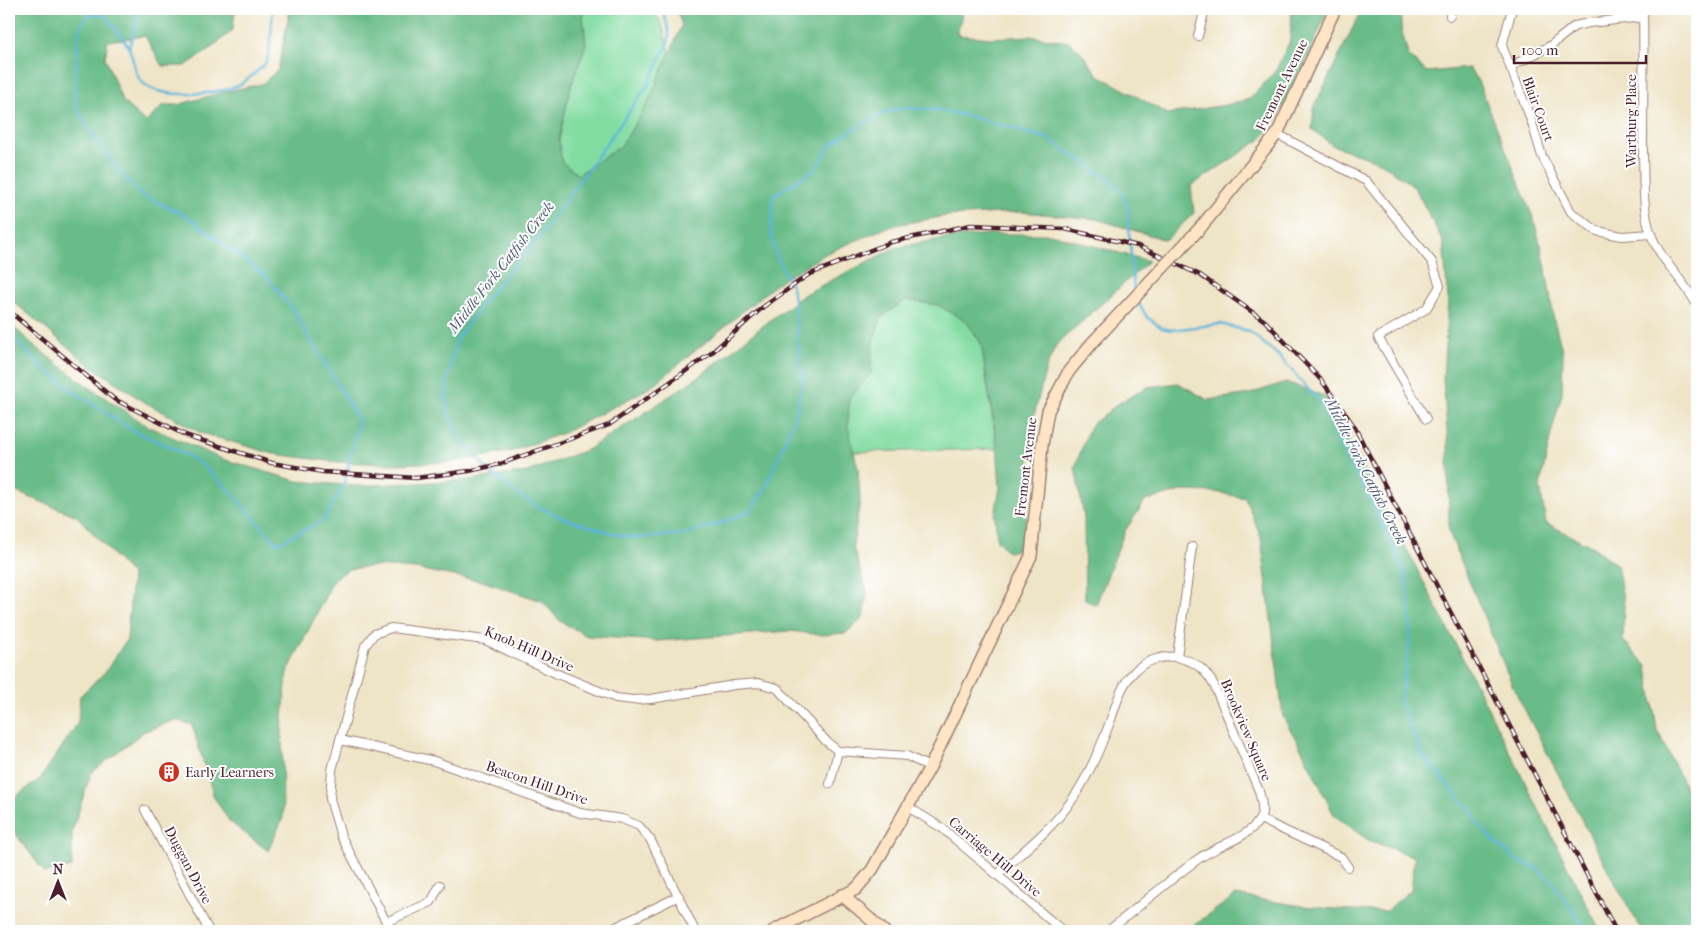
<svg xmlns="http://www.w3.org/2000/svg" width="1706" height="940" font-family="'IM FELL French Canon',serif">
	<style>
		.green { fill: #82dca2; stroke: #667e66 }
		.forest { fill: #69bc88; stroke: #5a6e5a }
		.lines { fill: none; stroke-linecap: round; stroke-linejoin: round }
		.stream { stroke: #5db5da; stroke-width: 2.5 }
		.street-casing { stroke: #9c8278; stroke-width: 10 }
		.secondary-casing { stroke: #9c8278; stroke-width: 14 }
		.street { stroke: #fff; stroke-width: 8 }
		.secondary { stroke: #fde5c5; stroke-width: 11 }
		.rail-casing { stroke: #4a1f2b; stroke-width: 4.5 }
		.rail { stroke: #fff; stroke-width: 2.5; stroke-dasharray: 8; stroke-linecap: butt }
		.secondary-bridge-casing { stroke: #9c8278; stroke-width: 14; stroke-linecap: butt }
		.secondary-bridge { stroke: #fde5c5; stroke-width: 11 }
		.labels { text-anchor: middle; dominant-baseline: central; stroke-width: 4; stroke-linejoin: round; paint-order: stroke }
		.street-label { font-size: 14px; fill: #4a1f2b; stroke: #fff }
		.poi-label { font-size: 14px; fill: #4a1f2b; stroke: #fff; text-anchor: start }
		.water-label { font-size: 15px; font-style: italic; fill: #525b71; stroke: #fff }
	</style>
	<rect width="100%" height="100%" fill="#fff"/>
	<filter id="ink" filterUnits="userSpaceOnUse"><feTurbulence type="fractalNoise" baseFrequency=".02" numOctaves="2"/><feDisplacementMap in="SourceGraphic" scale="10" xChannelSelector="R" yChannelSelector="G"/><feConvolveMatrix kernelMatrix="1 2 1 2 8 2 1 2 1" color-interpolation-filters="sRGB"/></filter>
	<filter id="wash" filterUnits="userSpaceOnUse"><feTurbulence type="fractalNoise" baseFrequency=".0096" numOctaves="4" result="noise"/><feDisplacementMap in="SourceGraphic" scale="20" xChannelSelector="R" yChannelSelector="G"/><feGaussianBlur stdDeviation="1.12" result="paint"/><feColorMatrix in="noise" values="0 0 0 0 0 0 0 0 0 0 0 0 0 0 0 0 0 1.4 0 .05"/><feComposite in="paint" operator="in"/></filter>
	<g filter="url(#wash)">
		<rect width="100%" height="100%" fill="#eee4c6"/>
		<g class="green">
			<path d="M582,9H650L661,22L670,53L648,103L622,145L578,175L561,162L559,140L570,89L586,44Z"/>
			<path d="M906,300L938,305L966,321L981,343L997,449L854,452L848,427L849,399L871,373L872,346L881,317Z"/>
		</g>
		<g class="forest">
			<path d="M9,9H235L233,30L206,52L185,66H162L145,36L108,41L105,58L123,102L146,122L164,105H177L228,91L262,84L278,70L290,9H582L586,44L570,89L559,140L562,162L578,175L622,145L648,103L682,25L676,9H961L962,14L957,35L992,38L1029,36L1069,42L1080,51L1098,75L1168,114L1226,105L1250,99L1276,70L1290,41L1292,9H1328L1307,60L1274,123L1260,140L1191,186L1194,213L1166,240L1096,219L1021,212L946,216L890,226L827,253L780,281L651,387L566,432L513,451L453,462L396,464L336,462L274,454L201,433L141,400L87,363L9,298Z"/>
			<path d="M1362,9H1401V28L1408,55L1427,72L1469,68L1478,81L1534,220L1545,263L1554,320L1563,353L1562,394L1551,434L1540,486L1546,523L1593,547L1617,565L1624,604L1623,640L1647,666L1657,730L1681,778L1697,818V931H1642L1611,876L1514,689L1449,532L1448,442L1443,380L1448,298L1443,242L1415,188L1382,163L1332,145L1312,129L1314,107Z"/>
			<path d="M988,234H1050L1149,261L1056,345L1046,368L1032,424L1029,466V502L1021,549L1008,552L997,540L995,515L1000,487L997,444L981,343L966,321L938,305L906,300L881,317L872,346L871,373L849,399L848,427L858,469L860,499L853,547L867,592L863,618L846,633L822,635L790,631L657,641L587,636L560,621L542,601L482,581L416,569L377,566L349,569L334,579L287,673L282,730L283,818L268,851L229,821L214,797L192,725L175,720L143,732L91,773L72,832V867L45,873L9,825V811L11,800L40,779L78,723L80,696L106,671L127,639L132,575L77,516L9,489V323L37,348L83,383L147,426L222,459L297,481L356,486L468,480L527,472L587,450L640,416L701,375L769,321L805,294L894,248L940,239Z"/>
			<path d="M1286,382L1324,396C1422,571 1509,752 1600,931H1186L1236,895C1286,905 1335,911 1386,911L1411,890L1415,857L1368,840L1334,815L1301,748L1283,717L1261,537L1245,498L1215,492L1181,491L1145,501L1125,531L1096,605L1085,600L1084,517L1075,467L1090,426L1119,403L1148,387L1178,383L1208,400L1250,394Z"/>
		</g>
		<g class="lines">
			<g class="stream">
				<path d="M662,9L668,27L669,41L648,85L542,234L485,300L457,339L448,376L446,395L450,418L456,432L484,466L511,490L535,505L563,518L619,535L637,538L685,534L719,524L749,512L765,489L795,417L803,376L800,362L794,300L792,287L776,255L771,234L773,196C793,181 821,173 828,147L852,130L884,113L902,108L938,110L968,116L1047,138L1106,177L1120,190L1127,204L1134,292"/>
				<path d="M129,48L140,9"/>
				<path d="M1137,301L1147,317L1162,328L1171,330L1220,324L1249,331L1280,357L1323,406L1346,458L1367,493L1404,570L1410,609V640L1400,702L1422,755L1473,813L1478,824L1496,843L1519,862L1533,866L1549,878L1588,931"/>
				<path d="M9,333L37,362L74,392L132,430L185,454L202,465L228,489L274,541L279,543L324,520L344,484L359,420L293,310L266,276L185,215L140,194L122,174L87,126L77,109L75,91L78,35L82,22L90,14L105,15C112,25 121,35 128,46C134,56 133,75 144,84C163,100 216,94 237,86C243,84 263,67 266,62C271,53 272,21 273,9"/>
			</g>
		</g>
	</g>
	<g filter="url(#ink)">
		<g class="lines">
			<g class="street-casing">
				<g id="street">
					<path d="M1512,9L1502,46L1530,117L1542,156L1571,212L1597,231L1622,236L1651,234"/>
					<path d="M1643,9C1644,57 1643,106 1643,155C1644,180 1642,210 1651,234C1661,262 1684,280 1697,305"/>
					<path d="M1450,16L1451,9"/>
					<path d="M1198,36L1205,9"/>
					<path d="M1510,67L1550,46L1575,26L1589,23L1643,17"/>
					<path d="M1277,134L1366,181L1432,262L1440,286L1426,309L1378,337L1426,419"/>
					<path d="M1177,657L1192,547"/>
					<path d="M340,740L434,761L580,813L622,819L639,826L650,839L695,931"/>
					<path d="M830,784L838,751"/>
					<path d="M908,807L942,828L1063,931"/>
					<path d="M145,810L209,931"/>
					<path d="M1260,819L1341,857L1348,867"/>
					<path d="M997,875C1022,852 1053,828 1072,800C1089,776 1100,749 1110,722C1116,706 1120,687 1132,674C1143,661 1164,654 1180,658C1197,662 1206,671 1214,685L1259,791C1261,800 1265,811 1259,820C1248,838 1219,845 1201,857C1169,880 1139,907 1108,931"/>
					<path d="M386,922L431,902L440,885"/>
					<path d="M391,931L341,836L330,799L332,770L365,646L374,634L391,628L485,640L555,673L616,698L633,700L651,699L734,685L758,683L777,688L826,741L838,751L907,756L930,767"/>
					<path d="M608,931L679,896"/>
				</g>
			</g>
			<g class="secondary-casing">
				<g id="secondary">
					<path d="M1201,227L1277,134L1335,9"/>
					<path d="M842,895L884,931"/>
					<path d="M773,931L856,889L872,870L930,767L1031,556L1042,445L1048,411L1069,371L1093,342"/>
				</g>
			</g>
			<use href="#street" class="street"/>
			<use href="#secondary" class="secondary"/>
			<g class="rail-casing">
				<path id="rail" d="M9,311L114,399L185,435L272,463L323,472L416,478L469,471L500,464L609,425L710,354L763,307L808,275L891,242L971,225L1065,229L1138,246L1200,275L1265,321L1322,381L1354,426L1616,931"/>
			</g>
			<use href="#rail" class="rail"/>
			<g class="secondary-bridge-casing">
				<path id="secondary-bridge" d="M1093,342L1201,227"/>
			</g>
			<use href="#secondary-bridge" class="secondary-bridge"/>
		</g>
	</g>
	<defs>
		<g id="building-disc" transform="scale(1.125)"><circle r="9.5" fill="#c8321e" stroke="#fff"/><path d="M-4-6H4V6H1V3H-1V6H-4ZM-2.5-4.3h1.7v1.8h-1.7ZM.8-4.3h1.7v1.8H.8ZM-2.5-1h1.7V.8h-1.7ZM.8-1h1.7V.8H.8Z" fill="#fff"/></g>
	</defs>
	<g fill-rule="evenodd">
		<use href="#building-disc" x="169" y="772"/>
	</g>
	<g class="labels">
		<g class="street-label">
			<text transform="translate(1282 85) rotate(-64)">Fremont Avenue</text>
			<text transform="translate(1538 109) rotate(70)">Blair Court</text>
			<text transform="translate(1631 121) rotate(-90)">Wartburg Place</text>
			<text transform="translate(1026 467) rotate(-83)">Fremont Avenue</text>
			<text transform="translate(529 649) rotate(23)">Knob Hill Drive</text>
			<text transform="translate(1246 730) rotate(67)">Brookview Square</text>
			<text transform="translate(537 783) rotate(19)">Beacon Hill Drive</text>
			<text transform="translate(995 857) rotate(40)">Carriage Hill Drive</text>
			<text transform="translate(188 865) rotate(62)">Duggan Drive</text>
		</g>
		<g class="poi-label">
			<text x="185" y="772">Early Learners</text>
		</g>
		<g class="water-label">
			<text transform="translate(501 267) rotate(-52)">Middle Fork Catfish Creek</text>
			<text transform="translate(1366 471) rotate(63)">Middle Fork Catfish Creek</text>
		</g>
	</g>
	<rect width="1706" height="940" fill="none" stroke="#fff" stroke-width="30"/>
	<g transform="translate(58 882)" stroke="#ffffff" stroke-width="4" paint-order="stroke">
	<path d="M0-4L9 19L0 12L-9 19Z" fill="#4a1f2b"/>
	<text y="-8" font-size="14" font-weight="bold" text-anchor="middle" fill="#4a1f2b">N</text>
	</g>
	<path d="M1514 55v8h132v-8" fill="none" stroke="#4a1f2b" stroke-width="2.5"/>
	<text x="1521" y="55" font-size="15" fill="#4a1f2b" stroke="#ffffff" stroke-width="4" paint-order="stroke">100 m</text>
</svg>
